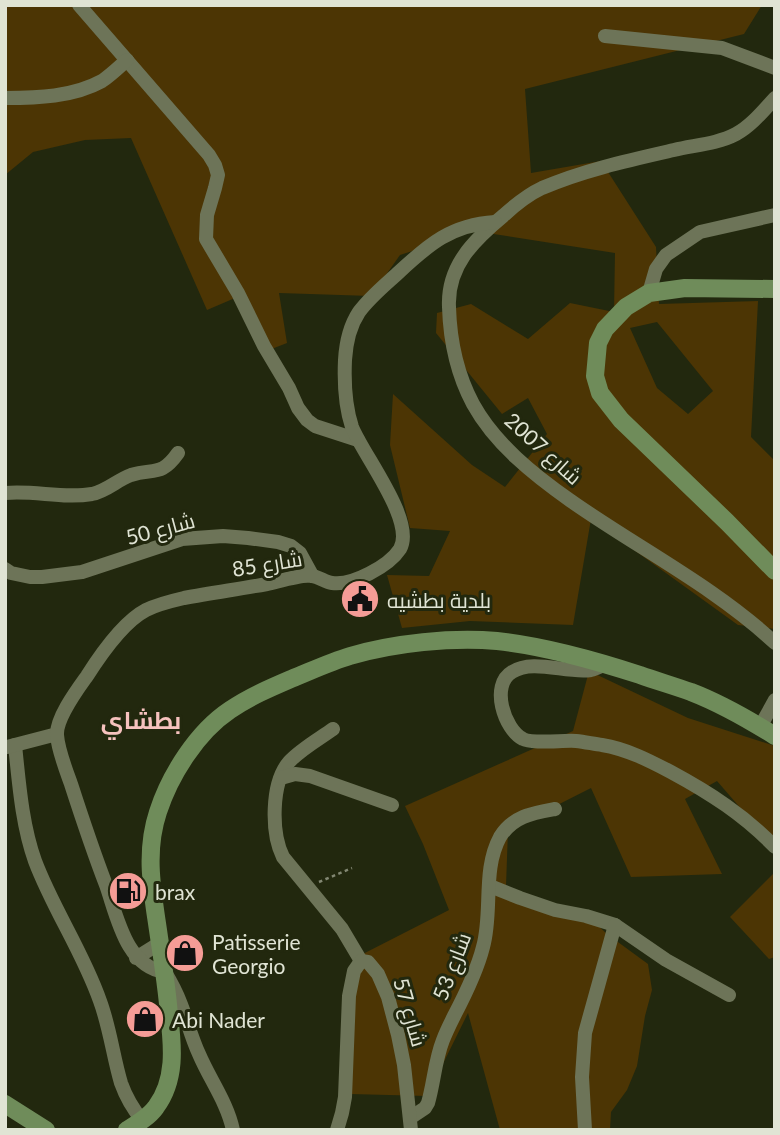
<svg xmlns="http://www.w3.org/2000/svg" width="780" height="1135" font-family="Lato,Cairo,sans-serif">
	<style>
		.green { fill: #4c3504; fill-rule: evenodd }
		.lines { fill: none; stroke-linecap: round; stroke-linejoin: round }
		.path { stroke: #828772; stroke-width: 2.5; stroke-dasharray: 3.5 3.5; stroke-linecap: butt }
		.street { stroke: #6d7458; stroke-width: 14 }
		.secondary { stroke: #6f8c5a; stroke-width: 18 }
		.labels { text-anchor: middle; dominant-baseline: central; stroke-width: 6; stroke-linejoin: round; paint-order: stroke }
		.street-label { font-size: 21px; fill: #e0e4d4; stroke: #22280e }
		.poi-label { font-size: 21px; fill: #e0e4d4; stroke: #22280e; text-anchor: start }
		.quarter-label { font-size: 24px; font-weight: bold; fill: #f6c2be; stroke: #22280e }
	</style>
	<rect width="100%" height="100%" fill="#22280e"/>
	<g class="green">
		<path d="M5,5H762L744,34L525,89L531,173L601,161L656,247L659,304L758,301L751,437L775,461V629L738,625L591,519L573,625L470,621L402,628L387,575L429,576L450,531L410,528L390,445L393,394L472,465L505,487L547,434L528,398L502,414L436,333L437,313L471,304L528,339L570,303L614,312L615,253L474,231L400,255L371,296L279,293L287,343L269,350L242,295L207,310L131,138L85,140L33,152L5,175ZM657,322L713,391L688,414L657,388L630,328Z"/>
		<path d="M589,671L688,718L775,746V848L717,781L685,799L722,874L631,877L591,788L508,830L506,886L591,919L607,934L648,964L652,990L645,1016L637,1066L627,1090L611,1112L610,1130H500L468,1013L427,1096L350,1094L355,958L449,910L423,844L405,806L573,731Z"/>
		<path d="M775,872V957L769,959L730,917Z"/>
	</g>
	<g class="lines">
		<path class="path" d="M319,882L352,868"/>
		<g class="street">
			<path d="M79,5L209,155L215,165L218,175L215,188L207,215L206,239L238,293L264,346L289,388L298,408L307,420L315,426L358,440"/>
			<path d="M605,36L722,48L775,68"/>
			<path d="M5,98C37,98 73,97 102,81C111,75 119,67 127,60"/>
			<path d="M775,98C763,111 751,126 736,134C717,144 695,145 674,150C630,160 584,170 542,188C527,195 515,205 503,216C474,240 447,266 449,307C450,341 457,374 473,404C495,444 534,475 571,501C638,548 715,587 775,643"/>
			<path d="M649,293L656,269L666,255L700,232L775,215"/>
			<path d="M5,493C34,490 63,499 92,494C107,491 117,480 131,475C154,468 161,477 178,453"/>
			<path d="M5,569L11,573L30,577H42L82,572L182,539L223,536L248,538L278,542L291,546L300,553L312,575"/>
			<path d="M606,664C601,666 596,669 591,670C567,674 533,658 512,672C490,685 504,729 523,739C532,744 564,740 576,741C585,742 594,744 602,745C627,749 650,761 671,772C710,793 744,815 775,847"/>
			<path d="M760,727L775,700"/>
			<path d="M333,729C319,739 301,749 289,762C271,783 271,833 283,857L342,929L361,961"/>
			<path d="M15,745C19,783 22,825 35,861C53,909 83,952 100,1001C110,1028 113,1056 121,1083C126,1097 133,1109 142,1120"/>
			<path d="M7,747L57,734"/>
			<path d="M281,778L295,774L310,776L392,805"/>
			<path d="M490,886L520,898L555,910L586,916L615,925L666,960L729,995"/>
			<path d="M136,958L160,943"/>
			<path d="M410,1118L425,1108L428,1103C434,1082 435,1060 443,1040C446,1032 450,1024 454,1016C465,995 477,971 483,947C493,912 482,870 500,837C513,816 533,813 555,809"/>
			<path d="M233,1130C227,1102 210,1080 199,1054C191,1037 187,1019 180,1002C176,991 171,982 165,972C126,967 117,916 106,885C93,851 82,818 71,784C66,770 58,750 57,735C56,718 77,690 87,676C101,654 123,622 146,610C158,604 171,601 184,598C211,593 239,589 267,584C277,582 302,574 311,576C318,576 325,582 332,583C352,586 389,566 400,549C416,521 363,455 352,427C345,406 344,382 345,360C346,343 349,327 359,312C370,297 385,285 398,273C429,244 451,225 495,222"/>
			<path d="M337,1130L342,1113L345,1097L349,996L354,971L361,961L368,962L378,974L388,997L398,1035L404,1065L411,1130"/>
			<path d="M585,1130L582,1077L585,1033L615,925"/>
		</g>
		<g class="secondary">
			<path d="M775,289L685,288L649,293L626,307L605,329L598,343L595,376L600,393L621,420L727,522L775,571"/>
			<path d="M5,1104L46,1130"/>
			<path d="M127,1130C137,1124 149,1117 156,1107C176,1080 173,1047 169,1015C167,989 163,963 159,937C153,894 144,854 158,812C170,775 197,732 230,710C249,697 270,688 291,679C311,671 330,662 350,656C394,643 452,637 497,641C545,646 594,660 640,675C657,681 674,686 691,692C717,702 751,721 775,736"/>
		</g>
	</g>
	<defs>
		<g id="civic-disc" transform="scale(2.0125)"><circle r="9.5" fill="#f59c96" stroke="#22280e"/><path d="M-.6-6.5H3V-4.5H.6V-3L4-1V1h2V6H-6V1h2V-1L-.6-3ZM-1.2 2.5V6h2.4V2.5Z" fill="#111"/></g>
		<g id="fuel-disc" transform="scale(2.0125)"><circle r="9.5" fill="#f59c96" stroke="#22280e"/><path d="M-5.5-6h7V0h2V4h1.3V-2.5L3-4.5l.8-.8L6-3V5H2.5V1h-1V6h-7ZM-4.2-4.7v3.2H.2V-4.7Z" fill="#111"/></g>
		<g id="shop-disc" transform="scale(2.0125)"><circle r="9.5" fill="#f59c96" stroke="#22280e"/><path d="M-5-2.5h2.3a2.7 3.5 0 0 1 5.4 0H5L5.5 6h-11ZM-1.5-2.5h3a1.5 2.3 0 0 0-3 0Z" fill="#111"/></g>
	</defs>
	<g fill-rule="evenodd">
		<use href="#civic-disc" x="360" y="599"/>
		<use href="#fuel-disc" x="128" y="891"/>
		<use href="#shop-disc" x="185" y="953"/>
		<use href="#shop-disc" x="145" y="1019"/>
	</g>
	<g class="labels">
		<g class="street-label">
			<text transform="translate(544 448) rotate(42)">شارع 2007</text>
			<text transform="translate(160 528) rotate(-15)">شارع 50</text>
			<text transform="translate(267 563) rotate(-9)">شارع 85</text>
			<text transform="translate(451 966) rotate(-69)">شارع 53</text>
			<text transform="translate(411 1012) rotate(74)">شارع 57</text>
		</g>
		<g class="poi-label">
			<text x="387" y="599">بلدية بطشيه</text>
			<text x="155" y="891">brax</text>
			<text x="212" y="941">Patisserie<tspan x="212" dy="24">Georgio</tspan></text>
			<text x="172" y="1019">Abi Nader</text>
		</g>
		<g class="quarter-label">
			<text x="141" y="719">بطشاي</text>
		</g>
	</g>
	<rect width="780" height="1135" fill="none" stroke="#e0e4d4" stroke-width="14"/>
</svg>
